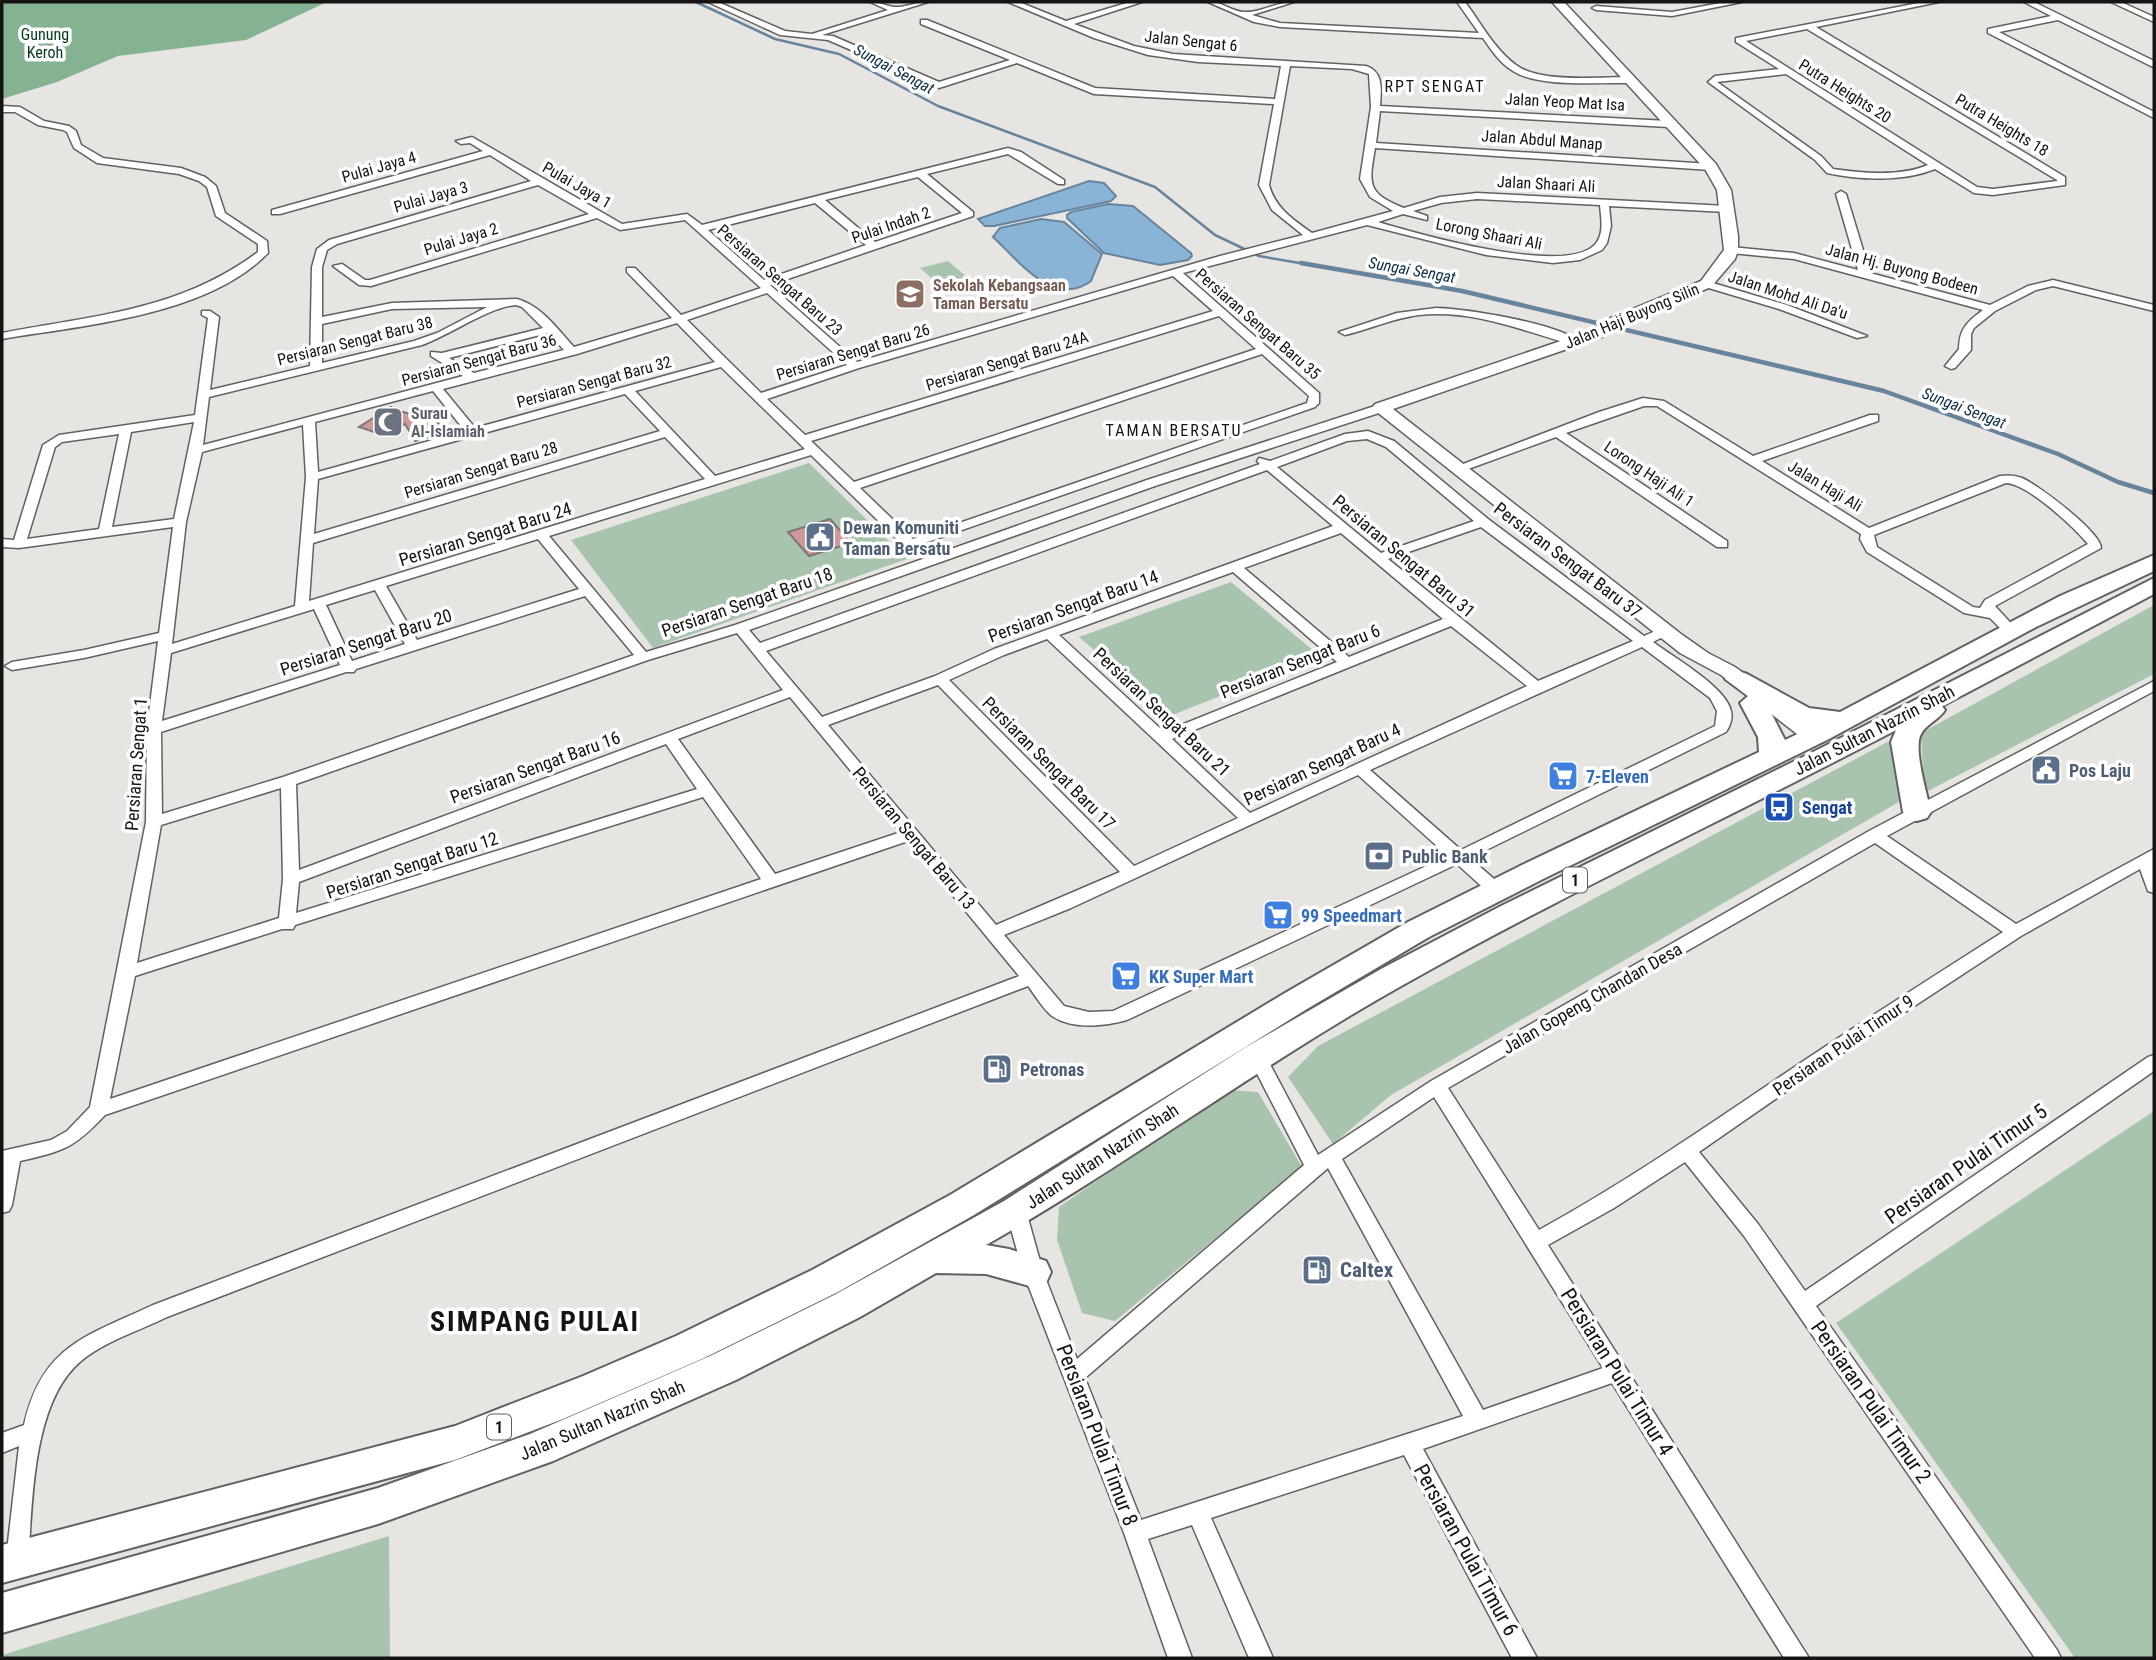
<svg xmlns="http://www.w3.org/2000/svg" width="2156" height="1660" font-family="'Roboto Condensed',sans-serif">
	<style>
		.green { fill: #a8c4af }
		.forest { fill: #85b291 }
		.water { fill: #8ab4d6; stroke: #67849c; stroke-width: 2 }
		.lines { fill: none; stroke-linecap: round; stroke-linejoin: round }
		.stream-far1 { stroke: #67849c; stroke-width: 2.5 }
		.stream { stroke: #67849c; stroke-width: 4.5 }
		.building { fill: #d09897; stroke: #7b7878; stroke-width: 2 }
		.street-casing { stroke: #63615f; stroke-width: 3 }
		.secondary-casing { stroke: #63615f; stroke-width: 3 }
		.highway-casing { stroke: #63615f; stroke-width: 4 }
		.street { fill: #fff; fill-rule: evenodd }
		.secondary { fill: #fff; fill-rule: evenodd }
		.highway { fill: #fff; fill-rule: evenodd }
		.labels { text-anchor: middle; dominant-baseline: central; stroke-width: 7; stroke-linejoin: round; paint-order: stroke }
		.far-park-label { font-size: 16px; fill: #023a1b; stroke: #fff }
		.far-street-label { font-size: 16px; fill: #151413; stroke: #fff }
		.far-water-label { font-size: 16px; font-style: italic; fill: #0b2d45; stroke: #fff }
		.far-neighbourhood-label { font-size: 16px; letter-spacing: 2px; fill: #151413; stroke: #fff }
		.far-education-label { font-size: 16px; font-weight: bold; fill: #785e54; stroke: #fff; text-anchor: start }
		.far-worship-label { font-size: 16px; font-weight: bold; fill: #5b616d; stroke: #fff; text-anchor: start }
		.shield { fill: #fff; stroke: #5b5a5a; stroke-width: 2 }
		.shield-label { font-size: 16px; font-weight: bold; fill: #151413 }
		.service-label { font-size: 18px; font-weight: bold; fill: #4e5e75; stroke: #fff; text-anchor: start }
		.street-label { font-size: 18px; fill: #151413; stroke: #fff }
		.shop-label { font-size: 18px; font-weight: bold; fill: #366cbe; stroke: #fff; text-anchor: start }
		.transit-label { font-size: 18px; font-weight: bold; fill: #164399; stroke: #fff; text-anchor: start }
		.near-street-label { font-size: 21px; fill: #151413; stroke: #fff }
		.near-service-label { font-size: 21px; font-weight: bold; fill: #4e5e75; stroke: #fff; text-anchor: start }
		.near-district-label { font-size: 28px; font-weight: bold; letter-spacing: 2px; fill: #151413; stroke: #fff }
	</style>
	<rect width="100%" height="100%" fill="#e7e5e2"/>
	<g class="green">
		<path d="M948,261L973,282L945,290L920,268Z"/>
		<path d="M809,463L907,559L653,648L571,540Z"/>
		<path d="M1231,582L1320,656L1170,716L1079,637Z"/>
		<path d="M2154,605V674L1924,793L1921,733Z"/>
		<path d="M1893,739L1904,799L1391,1095L1333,1144L1288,1077L1318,1046Z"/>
		<path d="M1228,1090L1258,1092L1302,1167L1115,1321L1082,1313L1057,1240L1059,1207Z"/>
		<path d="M2154,1111V1658H2075L1836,1323Z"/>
		<path d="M389,1536L390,1658H2V1655Z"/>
	</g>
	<path class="forest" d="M9,2H327L246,40L118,56L57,82L2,99V4Z"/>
	<g class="water">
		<path d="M1089,181L1104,183L1116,196L1111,201L994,226H985L978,219Z"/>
		<path d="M1108,204L1133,206L1191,253L1192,256L1188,260L1160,265L1104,253L1067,218V215L1071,212Z"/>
		<path d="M1041,219L1064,222L1102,254L1091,281C1054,309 1018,260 993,237L1000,228Z"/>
	</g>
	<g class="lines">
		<path class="stream-far1" d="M696,2L775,39L839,54L938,106L1155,187L1215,235L1259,256L1311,265"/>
		<path class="stream" d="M1301,263L1462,291L1884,391L2058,454L2118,482L2154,493"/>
	</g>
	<g class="building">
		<path d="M391,407L394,409L457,429L415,441L405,424L386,436L359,427Z"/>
		<path d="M830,519L851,543L809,556L788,532Z"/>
	</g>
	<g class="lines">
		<g class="street-casing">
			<g id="street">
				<path d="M708,2H718L785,31L812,34L888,10L870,2C880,2 890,8 899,7C909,6 917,2 928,2L822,35L833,36L939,82L1010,60L921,24V20H927L1095,88L1275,99L1281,66L1198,62L1148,55L1094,38L1008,2H1019L1066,21L1130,2H1142L1074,24L1134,46L1173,54L1366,66C1384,72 1381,90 1380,106L1668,121L1673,124L1668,127L1380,111L1376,143L1711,164L1716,167L1711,170L1375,148C1369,184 1366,193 1404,208L1440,197L1477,193L1727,206L1732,209L1727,212L1609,206L1611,226L1607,243L1602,250L1580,260L1553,263L1486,255L1367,225L1183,273L1319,393V403L1315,407L919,545L925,551L923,554H913L905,547L811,455L549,536L646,652L735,625L1147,480L1381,404L1385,405V411L1155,486L749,630L760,643L1260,464L1257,461L1259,458L1270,461L1345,434L1368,431L1394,441L1488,519L1644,636L1662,628H1672L1674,631L1653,642C1673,657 1726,687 1731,711C1733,719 1730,726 1726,732L1470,858L1502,886L1504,890L1502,894H1490L1457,864L1127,1020C1105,1026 1073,1030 1052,1016C1043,1009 1035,995 1028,986L167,1317C139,1331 105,1341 81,1361C32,1402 33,1501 28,1560L25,1568L17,1571L9,1568L6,1560L19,1446L2,1453V1433L24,1425C42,1345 87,1336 153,1305L1019,976L908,841L105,1115C74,1148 64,1151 20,1161L12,1205L9,1211L2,1213V1151L51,1140L67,1131L90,1107L146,822L147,729L158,641L84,658L12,670L5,666L12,662L84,650L159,633L173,527L19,548L2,547V539L14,540L43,445L59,435L195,415L208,318L202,315V311H210L219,317L210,390L310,366L312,267L317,249L329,240L531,181L490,155L280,214H272V210L483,151L470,143L461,144L456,141L472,137L622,224L687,214L702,225L1008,148L1021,152L1064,180V184H1058L1008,154L927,174L973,212V216L770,285L857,362L1220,256L1303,235L1272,210L1259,185L1274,104L1094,94L1017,63L939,88L828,40L780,35ZM1290,66L1352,69L1369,74L1371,107L1360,179L1370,197L1393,211L1312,233C1294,220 1275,208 1269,185ZM918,177L962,213L875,242L825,200ZM538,185L589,214L370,280H365L342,264L333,266L359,285L371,286L597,218L620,230L685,220L761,288L681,315L635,268H627V272L672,318L574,347C558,330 542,306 517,299L392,303L322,317V267L327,250L337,244ZM1477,199L1600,205C1601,217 1604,232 1597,242C1572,279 1415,233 1378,222L1403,214L1427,220V216L1413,211L1441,203ZM815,203L866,245L764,280L708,230ZM1173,276L1213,311L805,435L767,399L859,368ZM767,293L847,365L761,393L687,320ZM516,305L522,307L543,328L442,353L431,352V356L463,376L203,445L209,397L422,345C450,335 489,307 516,305ZM487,307L437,333L414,341L322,363V324L392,309ZM1219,316L1256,349L854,482L811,441ZM677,323L715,362L475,428L443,389L577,354ZM548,333L564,350L474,373L449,358ZM1262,354L1309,396L1307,403L913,539L860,488ZM721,367L805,449L715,476L635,391ZM433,391L465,431L318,472L315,422ZM625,394L660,431L314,534L318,479ZM194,422L174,519L112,527L131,432ZM303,425L306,477L295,606L172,644L186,522L202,452ZM119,434L99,529L27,539L55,447L62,442ZM665,437L705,479L309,601L313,543ZM1367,439L1386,447L1474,521L1381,553L1277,467L1347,441ZM1267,470L1333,526L994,649L935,676L822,717L766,651ZM1481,527L1633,641L1538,681L1388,559ZM1341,533L1443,619L1349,657L1244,568ZM538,539L579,589L417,640L386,586ZM1233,572L1337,662L1164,732L1059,635ZM375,590L405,644L352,661L326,605ZM585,596L634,655L283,777L162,814L161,732L346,672H354L356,669ZM314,609L340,665L162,721L171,653ZM1451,626L1527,686L1250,813L1172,739ZM737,633L783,690L299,870L296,784L648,660ZM1047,639L1238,818L1134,866L949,680L1004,655ZM1642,647L1710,698L1717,711L1715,726L1461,850L1370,770ZM938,685L1120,872L996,925L828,725ZM790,697L901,832L775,874L678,739ZM666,744L697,789L296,913L299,882ZM1358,775L1448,856L1113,1011L1089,1012L1064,1006L1004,935L1071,908ZM281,788L283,879L279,918L137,963L161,825ZM703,797L761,879L110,1099L135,976L282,929H293L295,925Z"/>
				<path d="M1208,2C1222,1 1232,12 1245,12C1259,13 1277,2 1294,2L1252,15L1280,23L1479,33L1457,2H1465C1481,23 1494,49 1516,65C1539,83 1599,77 1628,77L1632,80L1628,83C1597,82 1539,88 1513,71C1500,63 1491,50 1483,38L1280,27L1254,22Z"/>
				<path d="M1726,2H1742L1672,16L1596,10L1592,8L1596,6L1672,12Z"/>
				<path d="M1924,2H1939L1816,27L2065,177V185L1993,195L1974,193L1935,169C1903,182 1860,180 1827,173L1815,160L1708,82L1715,76L1779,69L1736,42V38ZM1807,29L2057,180V181L1993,189L1977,187L1746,41ZM1786,74L1928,165C1900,177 1862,173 1833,169L1821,156L1717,82Z"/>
				<path d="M2024,2H2034L2154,61V67L2151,66L2058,20L1999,32L2154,112V118L1988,33V29L2051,16Z"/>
				<path d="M2111,2H2121L2154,17V22Z"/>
				<path d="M2,106L20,107L44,121L69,126L76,131L81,145L103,158L181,168L205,177L216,186L225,213L267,241L268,253C207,316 84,325 2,339V333C95,315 179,311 258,252V244L216,216L207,187L199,181L179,174L97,163L74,148L67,132L63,130L38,125L15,112H2Z"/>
				<path d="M1841,191L1846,194L1870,273L1990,305L2028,286L2053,280L2154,305V311L2053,286L2036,290L1995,311L1974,328L1971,334V350L1955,368L1951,369L1945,366L1959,349C1959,329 1967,322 1983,310L1794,259L1731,253L1726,250L1731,247L1794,253L1858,270L1836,194Z"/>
				<path d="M1706,281L1787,305L1867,336L1857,338L1779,309L1702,286V282Z"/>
				<path d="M1436,308C1468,309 1556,323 1580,342L1574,345C1523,331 1473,309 1419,315C1394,318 1370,329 1345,335L1339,332L1397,313Z"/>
				<path d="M1643,398L1664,401L1753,456L1870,415H1878V421L1762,461L1869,528L2000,476C2007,475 2015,475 2022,478C2038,485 2101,532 2101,548L1995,606L2019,632L2012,636L2007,635L1990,618L1964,613L1867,552L1860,539L1861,534L1657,406H1644L1566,433L1727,541V547H1717L1556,437L1460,472L1456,473L1450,469L1599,412ZM2006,483C2028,484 2074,527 2088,544L1985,600L1980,608L1973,607L1877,547L1874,535Z"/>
				<path d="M2154,681V691L1887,836L2016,924L2154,849V893L2148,891L2140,869L2021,936L1823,1066L1699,1152L1758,1224L1805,1291L2148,1057L2154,1055V1071L1816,1306L2057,1650L2061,1658H2035L1744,1236L1685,1162L1614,1208L1548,1245L1809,1658H1784L1612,1383L1423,1449L1537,1658H1512L1404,1455L1211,1518L1273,1658H1249L1192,1525L1148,1539L1192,1658H1168L1124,1533L1023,1272L1006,1211L1009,1205L1016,1203L1023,1205L1026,1211L1043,1272L1077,1359L1304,1165L1248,1056L1251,1051L1257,1049L1263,1051L1318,1155L1431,1081L1869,831ZM1875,843L2003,932C1939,973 1874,1014 1811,1056C1721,1116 1634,1178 1539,1230L1448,1088ZM1434,1097L1603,1368L1483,1410L1342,1159ZM1328,1168L1463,1416L1141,1520L1085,1378Z"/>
			</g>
		</g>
		<g class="secondary-casing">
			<path id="secondary" d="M1552,2H1564L1716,164L1731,190L1738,236V250L1735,259L1711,287L1623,324L1602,337L1393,409L1681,634L1708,653L1735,667L1822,731L1825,736L1822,741H1806L1721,675L1680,653L1372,408L1375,404L1590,331L1611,318L1701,281L1724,250L1717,190L1705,169Z"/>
		</g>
		<g class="highway-casing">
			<g id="highway">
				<path d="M2154,555V571L2036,627L1829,739L1543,879L1429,937L1307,1009L974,1215L838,1292L702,1359L563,1419L455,1460L2,1583V1545L455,1426L583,1376L676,1336L812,1270L950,1195L1285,993L1408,922L1522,865L1759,752L1758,737L1740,703L1748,696L1725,679L1729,674L1738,671L1747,674L1809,708L1840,712L2060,596ZM1769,709L1814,726L1785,740Z"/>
				<path d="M2154,578V594L1942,706L1945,710C1939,720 1926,724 1921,734C1913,748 1927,794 1931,812L1927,818L1917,821L1907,818L1903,812L1891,742L1896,730C1732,816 1564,894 1403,985C1260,1065 1129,1164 986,1245L1009,1249L1046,1261L1051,1272L1046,1283L1033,1287L986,1274L936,1273L860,1317L736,1380L553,1461L378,1524L2,1633V1593L378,1488L530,1434L710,1356L834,1295L1004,1201L1246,1047L1381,969L1501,906L1819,749Z"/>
			</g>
		</g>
		<use href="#street" class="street"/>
		<use href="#secondary" class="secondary"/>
		<use href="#highway" class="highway"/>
	</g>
	<defs>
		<g id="school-square" transform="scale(1.575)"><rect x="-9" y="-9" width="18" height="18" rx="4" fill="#8d6e63" stroke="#fff"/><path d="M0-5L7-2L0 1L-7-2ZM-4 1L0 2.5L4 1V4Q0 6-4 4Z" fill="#fff"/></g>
		<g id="mosque-square" transform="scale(1.575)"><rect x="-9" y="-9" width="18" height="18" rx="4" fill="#6b7280" stroke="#fff"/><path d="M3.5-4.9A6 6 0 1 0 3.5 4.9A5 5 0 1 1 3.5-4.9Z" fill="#fff"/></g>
		<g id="civic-square" transform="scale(1.575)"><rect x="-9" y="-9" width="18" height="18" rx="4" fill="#5c6f8a" stroke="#fff"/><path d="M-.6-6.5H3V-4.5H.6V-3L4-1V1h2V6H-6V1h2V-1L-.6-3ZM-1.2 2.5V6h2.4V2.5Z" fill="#fff"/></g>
		<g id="supermarket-square" transform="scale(1.575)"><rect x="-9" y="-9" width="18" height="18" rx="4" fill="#3f7fe0" stroke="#fff"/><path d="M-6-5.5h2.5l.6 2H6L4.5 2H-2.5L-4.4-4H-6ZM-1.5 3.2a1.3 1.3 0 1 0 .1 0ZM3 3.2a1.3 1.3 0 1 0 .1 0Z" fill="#fff"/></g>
		<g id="bus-square" transform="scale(1.575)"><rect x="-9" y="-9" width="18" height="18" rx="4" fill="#1a4fb4" stroke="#fff"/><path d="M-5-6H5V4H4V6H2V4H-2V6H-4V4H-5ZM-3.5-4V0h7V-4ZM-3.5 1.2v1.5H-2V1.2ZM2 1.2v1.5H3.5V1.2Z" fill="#fff"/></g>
		<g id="bank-square" transform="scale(1.575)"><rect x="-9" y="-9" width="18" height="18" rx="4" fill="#5c6f8a" stroke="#fff"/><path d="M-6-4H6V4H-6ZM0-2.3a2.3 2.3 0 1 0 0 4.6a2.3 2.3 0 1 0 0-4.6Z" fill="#fff"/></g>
		<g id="fuel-square" transform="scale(1.575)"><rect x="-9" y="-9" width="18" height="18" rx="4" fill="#5c6f8a" stroke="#fff"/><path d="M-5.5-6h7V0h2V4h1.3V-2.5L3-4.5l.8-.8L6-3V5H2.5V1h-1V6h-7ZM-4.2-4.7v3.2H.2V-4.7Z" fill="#fff"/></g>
	</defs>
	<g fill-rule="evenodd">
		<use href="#school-square" x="910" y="294"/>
		<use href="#mosque-square" x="388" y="422"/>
		<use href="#civic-square" x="820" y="537"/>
		<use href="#civic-square" x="2046" y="770"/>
		<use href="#supermarket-square" x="1563" y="776"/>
		<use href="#bus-square" x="1779" y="807"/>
		<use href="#bank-square" x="1379" y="856"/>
		<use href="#supermarket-square" x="1278" y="915"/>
		<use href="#supermarket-square" x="1126" y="976"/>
		<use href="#fuel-square" x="997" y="1069"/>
		<use href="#fuel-square" x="1317" y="1270"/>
	</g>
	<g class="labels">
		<g class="far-park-label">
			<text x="45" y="34">Gunung<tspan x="45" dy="18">Keroh</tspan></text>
		</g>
		<g class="far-street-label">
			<text transform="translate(1191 41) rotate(6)">Jalan Sengat 6</text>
			<text transform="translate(1845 91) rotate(32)">Putra Heights 20</text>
			<text transform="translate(1565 102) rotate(3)">Jalan Yeop Mat Isa</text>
			<text transform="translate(2002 125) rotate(31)">Putra Heights 18</text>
			<text transform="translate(1542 140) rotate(4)">Jalan Abdul Manap</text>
			<text transform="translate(379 167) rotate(-16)">Pulai Jaya 4</text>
			<text transform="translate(1546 184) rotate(3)">Jalan Shaari Ali</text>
			<text transform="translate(577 185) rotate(30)">Pulai Jaya 1</text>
			<text transform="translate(431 197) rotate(-16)">Pulai Jaya 3</text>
			<text transform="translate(891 225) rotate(-19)">Pulai Indah 2</text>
			<text transform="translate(1489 234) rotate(11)">Lorong Shaari Ali</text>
			<text transform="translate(461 239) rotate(-17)">Pulai Jaya 2</text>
			<text transform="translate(1902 269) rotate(15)">Jalan Hj. Buyong Bodeen</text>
			<text transform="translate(780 280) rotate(41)">Persiaran Sengat Baru 23</text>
			<text transform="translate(1788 295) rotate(18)">Jalan Mohd Ali Da'u</text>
			<text transform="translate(1632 316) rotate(-23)">Jalan Haji Buyong Silin</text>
			<text transform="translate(1258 324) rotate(41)">Persiaran Sengat Baru 35</text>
			<text transform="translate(355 341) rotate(-14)">Persiaran Sengat Baru 38</text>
			<text transform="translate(853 352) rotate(-17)">Persiaran Sengat Baru 26</text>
			<text transform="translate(479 360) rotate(-15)">Persiaran Sengat Baru 36</text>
			<text transform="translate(1007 361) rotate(-17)">Persiaran Sengat Baru 24A</text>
			<text transform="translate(594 382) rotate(-15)">Persiaran Sengat Baru 32</text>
			<text transform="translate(481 470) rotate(-17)">Persiaran Sengat Baru 28</text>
			<text transform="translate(1649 474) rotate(34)">Lorong Haji Ali 1</text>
			<text transform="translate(1825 486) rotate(31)">Jalan Haji Ali</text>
		</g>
		<g class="far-water-label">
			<text transform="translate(894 69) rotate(28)">Sungai Sengat</text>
			<text transform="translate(1412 270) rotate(10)">Sungai Sengat</text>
			<text transform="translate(1964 408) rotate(21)">Sungai Sengat</text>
		</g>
		<g class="far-neighbourhood-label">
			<text x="1435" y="86">RPT SENGAT</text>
			<text x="1174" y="430">TAMAN BERSATU</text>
		</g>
		<g class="far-education-label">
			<text x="933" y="285">Sekolah Kebangsaan<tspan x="933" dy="18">Taman Bersatu</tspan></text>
		</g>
		<g class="far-worship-label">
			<text x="411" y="413">Surau<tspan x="411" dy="18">Al-Islamiah</tspan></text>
		</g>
		<g class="shield">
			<rect x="1563" y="867.5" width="24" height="25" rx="5"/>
			<rect x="487" y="1414.5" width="24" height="25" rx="5"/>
		</g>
		<g class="shield-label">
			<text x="1575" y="880">1</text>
			<text x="499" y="1427">1</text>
		</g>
		<g class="service-label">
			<text x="843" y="527">Dewan Komuniti<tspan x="843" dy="21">Taman Bersatu</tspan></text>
			<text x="2069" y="770">Pos Laju</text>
			<text x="1402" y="856">Public Bank</text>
			<text x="1020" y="1069">Petronas</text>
		</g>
		<g class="street-label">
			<text transform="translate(485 534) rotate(-17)">Persiaran Sengat Baru 24</text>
			<text transform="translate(1404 556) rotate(40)">Persiaran Sengat Baru 31</text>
			<text transform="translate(1568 560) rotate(37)">Persiaran Sengat Baru 37</text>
			<text transform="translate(747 602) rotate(-19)">Persiaran Sengat Baru 18</text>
			<text transform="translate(1073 606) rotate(-20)">Persiaran Sengat Baru 14</text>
			<text transform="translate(366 642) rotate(-18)">Persiaran Sengat Baru 20</text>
			<text transform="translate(1300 661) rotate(-22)">Persiaran Sengat Baru 6</text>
			<text transform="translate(1162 712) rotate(43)">Persiaran Sengat Baru 21</text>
			<text transform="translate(1874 730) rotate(-27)">Jalan Sultan Nazrin Shah</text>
			<text transform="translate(1049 763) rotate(45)">Persiaran Sengat Baru 17</text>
			<text transform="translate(136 764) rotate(-86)">Persiaran Sengat 1</text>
			<text transform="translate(1322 764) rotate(-25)">Persiaran Sengat Baru 4</text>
			<text transform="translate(535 767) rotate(-20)">Persiaran Sengat Baru 16</text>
			<text transform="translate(914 838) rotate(50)">Persiaran Sengat Baru 13</text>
			<text transform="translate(412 865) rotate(-18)">Persiaran Sengat Baru 12</text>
			<text transform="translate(1592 998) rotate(-30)">Jalan Gopeng Chandan Desa</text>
			<text transform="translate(1843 1045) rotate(-34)">Persiaran Pulai Timur 9</text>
			<text transform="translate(1102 1156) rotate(-33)">Jalan Sultan Nazrin Shah</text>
			<text transform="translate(602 1420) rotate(-23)">Jalan Sultan Nazrin Shah</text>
		</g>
		<g class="shop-label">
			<text x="1586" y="776">7-Eleven</text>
			<text x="1301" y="915">99 Speedmart</text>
			<text x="1149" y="976">KK Super Mart</text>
		</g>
		<g class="transit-label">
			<text x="1802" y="807">Sengat</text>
		</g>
		<g class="near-street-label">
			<text transform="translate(1966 1164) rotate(-35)">Persiaran Pulai Timur 5</text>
			<text transform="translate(1617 1372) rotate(58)">Persiaran Pulai Timur 4</text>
			<text transform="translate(1871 1402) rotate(55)">Persiaran Pulai Timur 2</text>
			<text transform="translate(1097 1435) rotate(69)">Persiaran Pulai Timur 8</text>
			<text transform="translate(1466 1550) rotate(61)">Persiaran Pulai Timur 6</text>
		</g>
		<g class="near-service-label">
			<text x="1340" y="1270">Caltex</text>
		</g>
		<g class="near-district-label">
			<text x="535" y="1321">SIMPANG PULAI</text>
		</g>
	</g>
	<rect width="2156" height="1660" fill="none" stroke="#151413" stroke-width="7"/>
</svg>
